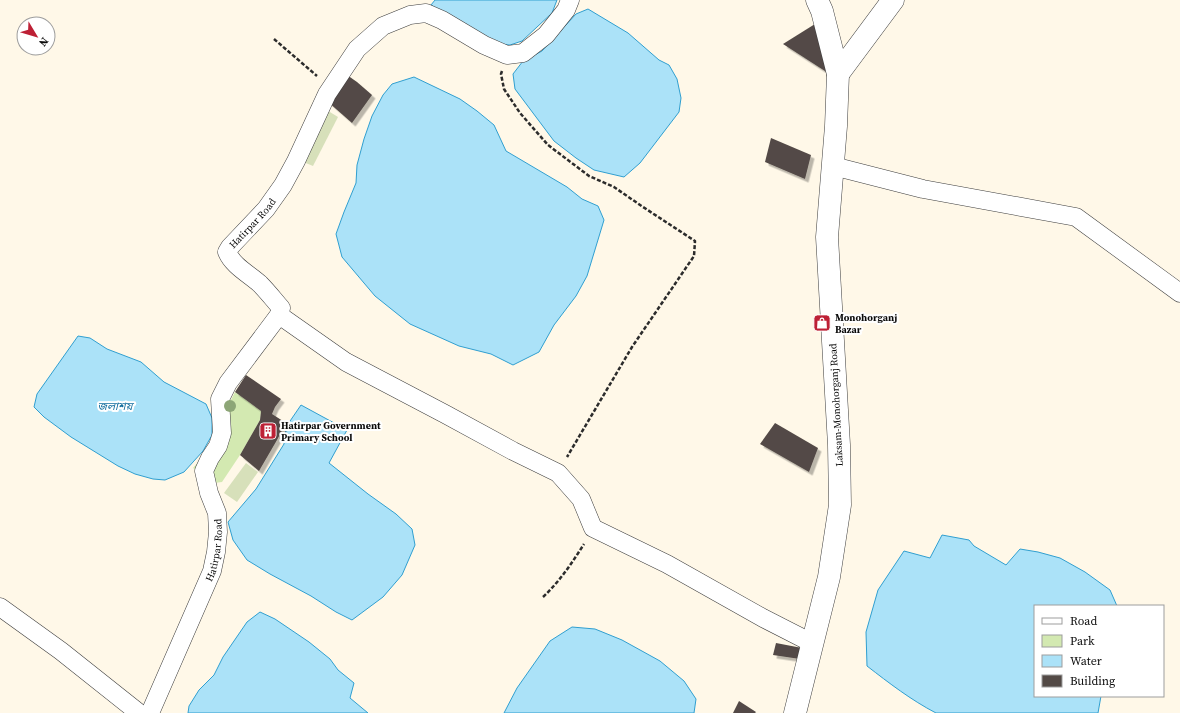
<svg xmlns="http://www.w3.org/2000/svg" width="1180" height="713" font-family="'Source Serif 4','Noto Sans Bengali',serif">
	<style>
		.green { fill: #d3e9b1 }
		.cemetery { fill: #d7e0ba }
		.water { fill: #abe2f8; stroke: #309fd0 }
		.building { fill: #534a46; filter: url(#shadow) }
		.lines { fill: none; stroke-linecap: round; stroke-linejoin: round }
		.minor-casing { stroke: #3d3d3d; stroke-width: 19 }
		.tertiary-casing { stroke: #3d3d3d; stroke-width: 23 }
		.path { stroke: #2c2c2c; stroke-width: 2.5; stroke-dasharray: 4 2; stroke-linecap: butt }
		.minor { stroke: #fff; stroke-width: 18 }
		.tertiary { stroke: #fff; stroke-width: 22 }
		.tree { fill: #8da677 }
		.labels { text-anchor: middle; dominant-baseline: central; stroke-width: 4; stroke-linejoin: round; paint-order: stroke }
		.street-label { font-size: 10px; fill: #0a0a0a; stroke: #fff }
		.poi-label { font-size: 10px; font-weight: bold; fill: #0a0a0a; stroke: #fff; text-anchor: start }
		.water-label { font-size: 11px; font-style: italic; fill: #126d9e; stroke: #fff }
	</style>
	<defs>
		<filter id="shadow"><feDropShadow dx="3.5" dy="3.5" stdDeviation="0" flood-color="#0004"/></filter>
	</defs>
	<rect width="100%" height="100%" fill="#fff8e8"/>
	<path class="green" d="M235,392L261,411L260,420L240,455L222,482L214,483L193,468L205,454L216,429Z"/>
	<g class="cemetery">
		<path d="M325,109L338,117L313,166L301,161Z"/>
		<path d="M246,463L258,472L237,502L224,493Z"/>
	</g>
	<g class="water">
		<path d="M435,0H557L552,13L522,41L510,45L499,44L462,26L431,5Z"/>
		<path d="M588,9L628,33L659,60L669,65L677,79L681,98L679,112L640,163L624,177L594,170L576,158L554,141L515,89L513,74L523,61L542,51L576,14Z"/>
		<path d="M414,77L460,99L477,111L494,125L506,151L567,187L582,199L598,206L604,220L587,276L576,296L554,325L539,352L513,365L491,354L459,346L410,324L375,296L342,257L336,234L344,212L356,183L357,165L364,139L372,116L383,95L392,84Z"/>
		<path d="M78,336L90,338L107,349L141,362L164,382L206,404L212,418V435L203,451L184,472L165,480L153,479L135,474L118,466L71,437L44,417L34,407L37,394Z"/>
		<path d="M301,405L347,430L329,463L368,494L396,514L412,529L415,545L402,575L383,597L352,620L336,612L311,596L270,574L247,560L233,540L228,522L256,489L284,444L285,434L288,424Z"/>
		<path d="M942,535L969,540L974,546L1006,565L1020,549L1038,552L1060,558L1085,572L1110,590L1117,606H1035V696H1101L1098,713H936C911,700 889,683 867,666L866,632L878,590L904,551L930,558Z"/>
		<path d="M260,612L275,619L309,642L330,659L338,670L354,683L350,698L368,713H188L189,706L199,690L214,675L223,657L247,622Z"/>
		<path d="M572,627L595,629L622,640L660,661L684,681L696,699L694,713H504L517,688L550,641Z"/>
	</g>
	<g class="building">
		<path d="M815,24L828,73L783,44Z"/>
		<path d="M347,75L357,82L372,95L352,123L327,101Z"/>
		<path d="M771,138L811,155L805,179L765,162Z"/>
		<path d="M246,375L281,399L275,407L272,414L286,423L277,440L259,471L240,455L260,420L261,411L235,392Z"/>
		<path d="M775,423L818,448L809,472L760,444Z"/>
		<path d="M776,643L802,648L800,659L773,655Z"/>
		<path d="M739,701L756,712L755,713H733Z"/>
	</g>
	<g class="lines">
		<g class="minor-casing">
			<g id="minor">
				<path d="M833,166L923,189L1076,217L1180,293"/>
				<path d="M279,315L346,362L445,414L513,451L558,473L581,499L593,528L667,564L763,618L812,643"/>
				<path d="M0,607L61,651L139,713"/>
				<path id="s1" d="M150,713L212,571L216,552L218,532L217,513L209,493L204,471L210,458L218,446L222,433L220,399L228,383L279,315L281,308C274,300 268,292 260,284C249,274 233,266 227,252L230,247L266,209L283,185L296,161L327,94L357,49L383,26L410,15L426,13L442,20L484,45L507,55L523,53L546,35L566,10L570,0"/>
			</g>
		</g>
		<g class="tertiary-casing">
			<g id="tertiary">
				<path d="M838,74L893,0"/>
				<path d="M795,713L829,577L840,505L839,445L827,237L836,126L838,74L822,11L817,0"/>
			</g>
		</g>
		<g class="path">
			<path d="M274,39L317,76"/>
			<path d="M502,71L501,74L504,89L520,113L548,145L589,176L614,187L643,207L695,241L694,256L632,347L567,457"/>
			<path d="M543,597C560,581 572,563 584,544"/>
		</g>
		<use href="#minor" class="minor"/>
		<use href="#tertiary" class="tertiary"/>
	</g>
	<circle class="tree" cx="230" cy="406" r="6"/>
	<defs>
		<g id="shop-square" transform="scale(0.9)"><rect x="-9" y="-9" width="18" height="18" rx="4" fill="#bd2035" stroke="#fff"/><path d="M-5-2.5h2.3a2.7 3.5 0 0 1 5.4 0H5L5.5 6h-11ZM-1.5-2.5h3a1.5 2.3 0 0 0-3 0Z" fill="#fff"/></g>
		<g id="building-square" transform="scale(0.9)"><rect x="-9" y="-9" width="18" height="18" rx="4" fill="#bd2035" stroke="#fff"/><path d="M-4-6H4V6H1V3H-1V6H-4ZM-2.5-4.3h1.7v1.8h-1.7ZM.8-4.3h1.7v1.8H.8ZM-2.5-1h1.7V.8h-1.7ZM.8-1h1.7V.8H.8Z" fill="#fff"/></g>
	</defs>
	<g fill-rule="evenodd">
		<use href="#shop-square" x="822" y="323"/>
		<use href="#building-square" x="268" y="431"/>
	</g>
	<g class="labels">
		<g class="street-label">
			<text stroke="none"><textPath href="#s1" startOffset="561">Hatirpar Road</textPath></text>
			<text transform="translate(836 405) rotate(-93)">Laksam-Monohorganj Road</text>
			<text stroke="none"><textPath href="#s1" startOffset="176">Hatirpar Road</textPath></text>
		</g>
		<g class="poi-label">
			<text x="835" y="317">Monohorganj<tspan x="835" dy="12">Bazar</tspan></text>
			<text x="281" y="425">Hatirpar Government<tspan x="281" dy="12">Primary School</tspan></text>
		</g>
		<g class="water-label">
			<text x="115" y="406">জলাশয়</text>
		</g>
	</g>
	<rect x="1034" y="605" width="130" height="92" fill="#ffffff" stroke="#9d9d9d"/>
	<rect x="1042" y="618" width="20" height="6" fill="#ffffff" stroke="#9d9d9d"/>
	<text x="1070" y="625" font-size="12" fill="#0a0a0a">Road</text>
	<rect x="1042" y="635" width="20" height="12" fill="#d3e9b1" stroke="#9d9d9d"/>
	<text x="1070" y="645" font-size="12" fill="#0a0a0a">Park</text>
	<rect x="1042" y="655" width="20" height="12" fill="#abe2f8" stroke="#9d9d9d"/>
	<text x="1070" y="665" font-size="12" fill="#0a0a0a">Water</text>
	<rect x="1042" y="675" width="20" height="12" fill="#534a46" stroke="#9d9d9d"/>
	<text x="1070" y="685" font-size="12" fill="#0a0a0a">Building</text>
	<g transform="translate(36 36) rotate(128)"><circle r="19" fill="#ffffff" stroke="#9d9d9d"/>
	<path d="M0-3L7 15L0 10L-7 15Z" fill="#bd2035"/>
	<text y="-6" font-size="11" font-weight="bold" text-anchor="middle" fill="#0a0a0a">N</text>
	</g>
</svg>
